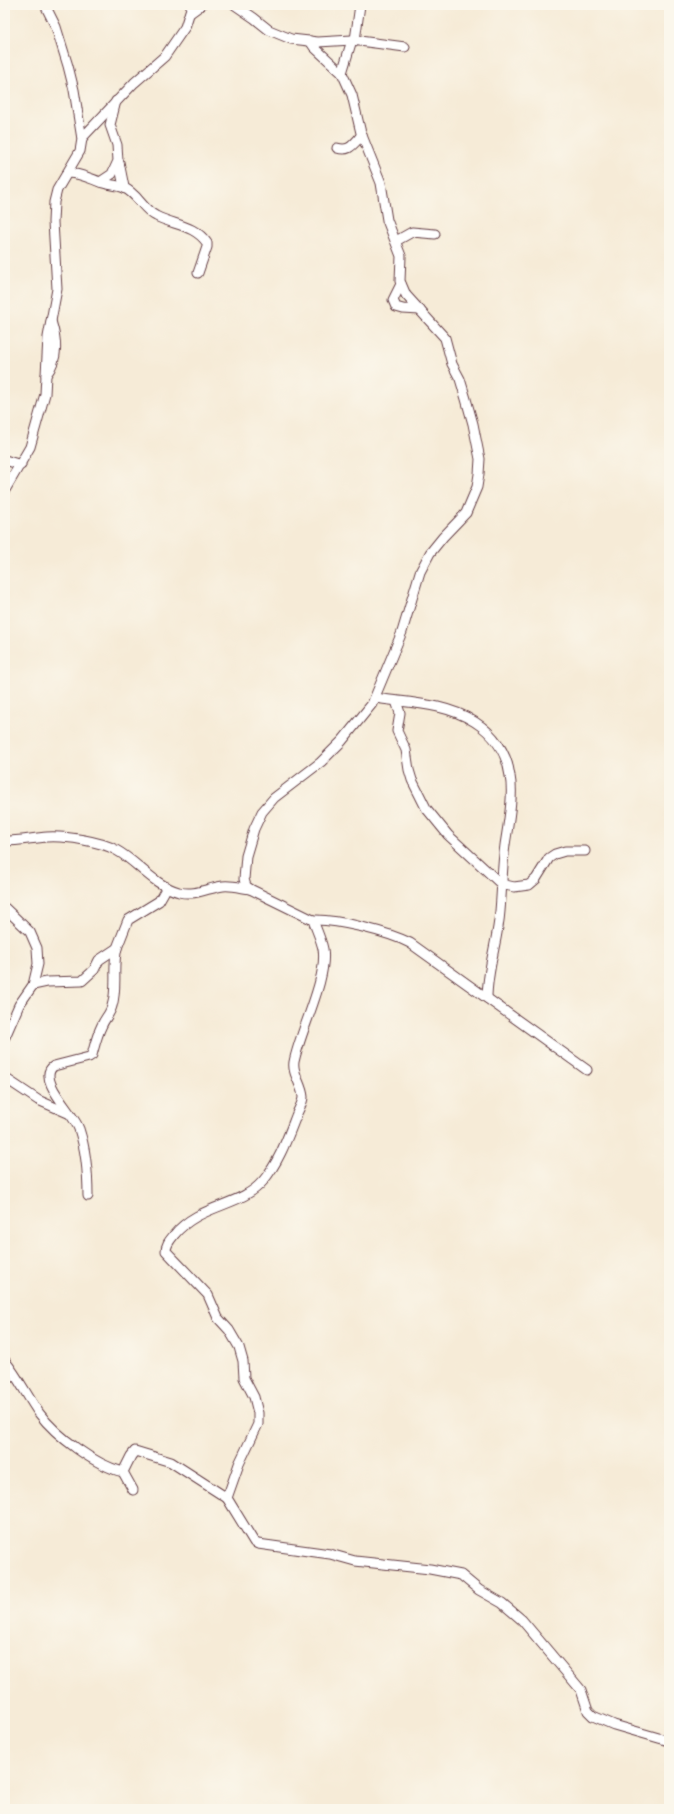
<svg xmlns="http://www.w3.org/2000/svg" width="674" height="1814" font-family="'IM FELL Double Pica',serif">
	<style>
		.lines { fill: none; stroke-linecap: round; stroke-linejoin: round }
		.minor-casing { stroke: #643e45; stroke-width: 11 }
		.minor { stroke: #fff; stroke-width: 9 }
	</style>
	<rect width="100%" height="100%" fill="#fbf7ec"/>
	<filter id="ink" filterUnits="userSpaceOnUse"><feTurbulence type="fractalNoise" baseFrequency=".025" numOctaves="2"/><feDisplacementMap in="SourceGraphic" scale="8" xChannelSelector="R" yChannelSelector="G"/><feConvolveMatrix kernelMatrix="1 2 1 2 8 2 1 2 1" color-interpolation-filters="sRGB"/></filter>
	<filter id="wash" filterUnits="userSpaceOnUse"><feTurbulence type="fractalNoise" baseFrequency=".012" numOctaves="4" result="noise"/><feDisplacementMap in="SourceGraphic" scale="16" xChannelSelector="R" yChannelSelector="G"/><feGaussianBlur stdDeviation="0.9" result="paint"/><feColorMatrix in="noise" values="0 0 0 0 0 0 0 0 0 0 0 0 0 0 0 0 0 1.4 0 .05"/><feComposite in="paint" operator="in"/></filter>
	<g filter="url(#wash)">
		<rect width="100%" height="100%" fill="#f6ebd7"/>
	</g>
	<g filter="url(#ink)">
		<g class="lines">
			<g class="minor-casing">
				<g id="minor">
					<path d="M235,5L254,18L269,30L291,39L318,42L352,40L405,47"/>
					<path d="M190,13L201,5"/>
					<path d="M355,40L360,5"/>
					<path d="M310,41L314,47L342,73L352,95L361,133L381,183L387,220L401,256L400,281L406,295L445,338L452,364L460,379L466,399L473,424L480,459L479,474L477,487L466,513L443,537L430,553L420,572L402,632L372,704L342,741L321,762L274,798L262,812L254,829L246,856L244,879L246,886L250,889L313,920C316,929 321,939 323,949C328,978 300,1031 294,1062C292,1074 302,1084 303,1097C303,1103 298,1110 296,1116C287,1139 279,1162 263,1181C241,1207 199,1204 174,1235C170,1240 166,1244 166,1251L208,1295L218,1318L229,1330L239,1347L243,1361L244,1378L254,1397L258,1413V1424L239,1464L227,1498L254,1542L258,1544L330,1554L355,1561L430,1569L461,1575L479,1590L502,1603L522,1620L581,1690L588,1711L593,1716L614,1725L669,1741"/>
					<path d="M342,73L352,40"/>
					<path d="M82,138L134,83L165,56L185,27L192,5"/>
					<path d="M337,148C350,152 353,144 362,135"/>
					<path d="M119,162L124,187"/>
					<path d="M68,173C80,173 91,179 103,183C110,185 118,185 124,188C137,193 143,210 156,216C173,225 195,225 207,243V247L198,273"/>
					<path d="M100,182L112,174L118,161L117,145L110,125L116,101"/>
					<path d="M396,241L412,232L435,234"/>
					<path d="M401,284L393,300L396,307L403,309L420,310"/>
					<path d="M46,375C59,358 57,340 51,321"/>
					<path d="M5,460L21,465"/>
					<path d="M5,490L30,447L45,394L48,337L57,289L53,222L54,202L57,190L80,151L82,139L74,90L68,66L56,27L45,5"/>
					<path d="M375,698C409,703 446,703 475,722C494,734 507,753 510,776C514,795 508,825 505,845C502,867 502,889 500,911C498,940 487,969 487,998"/>
					<path d="M396,701L400,713L397,731L406,750L409,770L412,780L426,808L448,835L501,884L514,887L529,885L536,879L549,858L555,854L565,851H585"/>
					<path d="M5,841C19,841 33,838 47,837C66,836 100,841 116,850C138,862 153,885 179,892C196,896 207,888 223,886C232,885 242,888 250,889"/>
					<path d="M5,908L30,932L37,948L38,964L33,985L19,1005L5,1037"/>
					<path d="M313,920C337,919 388,932 410,943L587,1070"/>
					<path d="M33,985L47,982L82,981L94,970L99,960L117,948L128,920L159,901L167,887"/>
					<path d="M5,1078L38,1100L70,1114"/>
					<path d="M88,1196C88,1173 86,1150 79,1129C75,1115 35,1078 54,1066L89,1057L92,1055C95,1044 97,1035 102,1025C105,1018 110,1014 112,1006C118,987 112,967 117,948"/>
					<path d="M5,1361C18,1377 27,1396 39,1413C56,1436 95,1465 123,1472L131,1456L135,1451L171,1462L227,1498"/>
					<path d="M123,1472L133,1490"/>
				</g>
			</g>
			<use href="#minor" class="minor"/>
		</g>
	</g>
	<rect width="674" height="1814" fill="none" stroke="#fbf7ec" stroke-width="20"/>
</svg>
